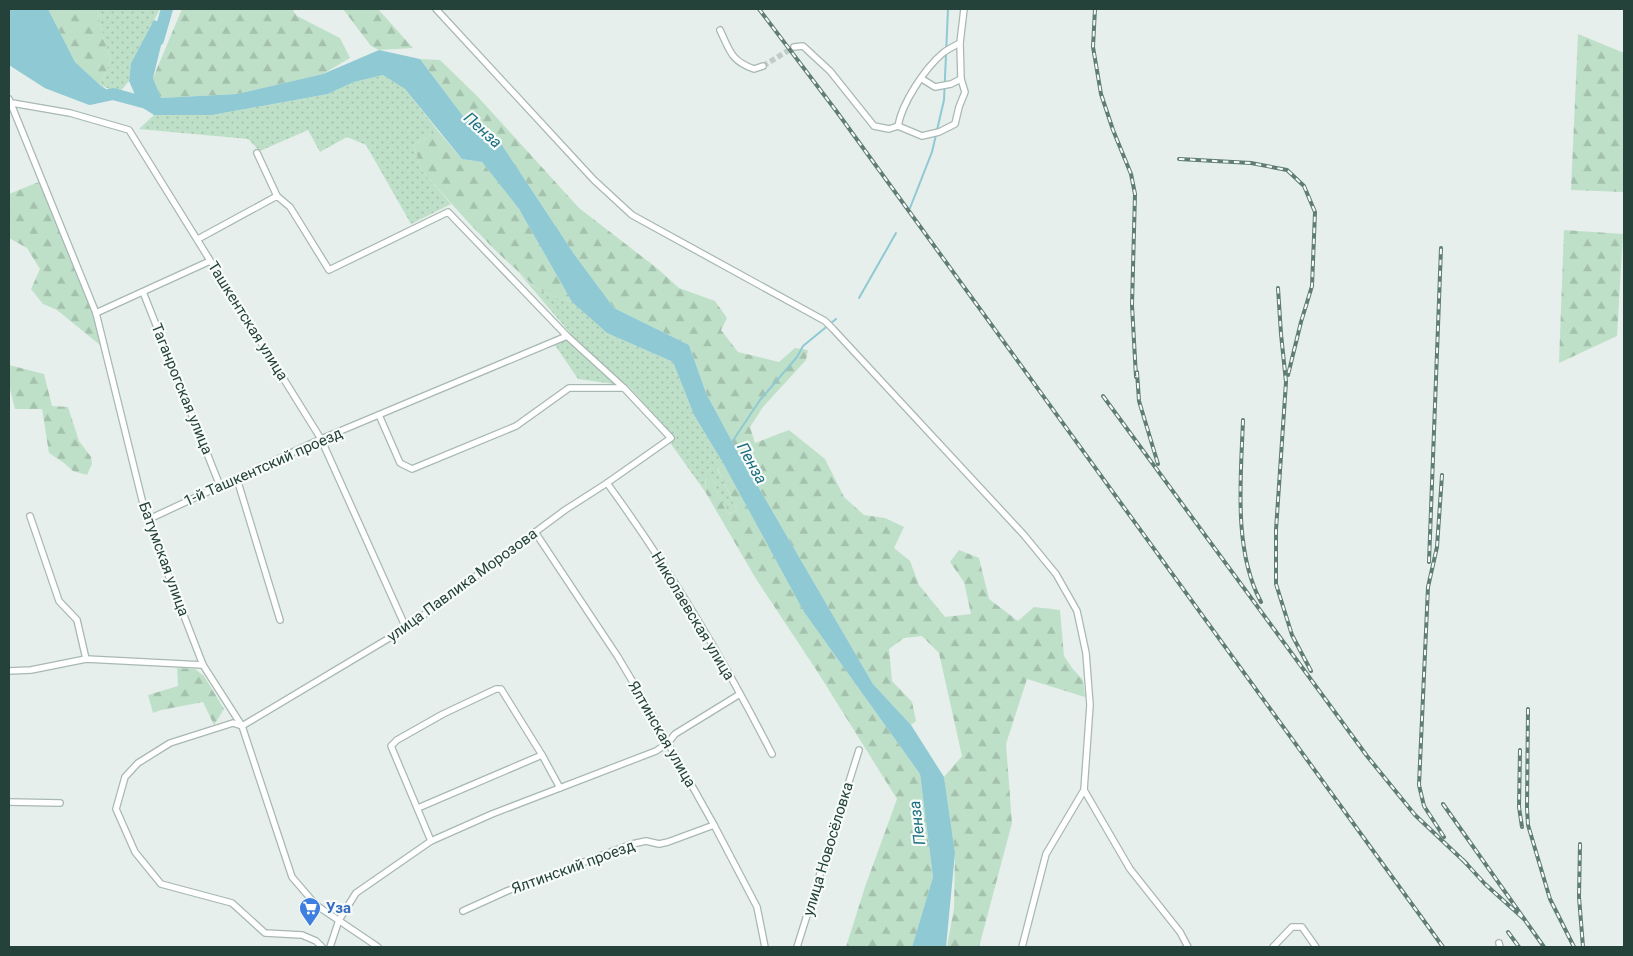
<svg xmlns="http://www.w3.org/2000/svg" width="1633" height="956" font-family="Roboto,sans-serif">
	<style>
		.grass { fill: url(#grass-dots) }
		.forest { fill: url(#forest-firs) }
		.water { fill: #8ec9d4 }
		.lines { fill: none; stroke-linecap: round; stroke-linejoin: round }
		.stream { stroke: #8ec9d4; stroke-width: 2 }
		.river { stroke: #8ec9d4; stroke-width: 12 }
		.street-tunnel { stroke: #bfccc8; stroke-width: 5.5; stroke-dasharray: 5.5 3; stroke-linecap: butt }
		.street-casing { stroke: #a8b8b2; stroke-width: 8 }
		.street { stroke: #fff; stroke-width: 5.5 }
		.rail-casing { stroke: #5f7d75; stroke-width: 4 }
		.rail { stroke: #f7fbf9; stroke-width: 2; stroke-dasharray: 5.5; stroke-linecap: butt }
		.labels { text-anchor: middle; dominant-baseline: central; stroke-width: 4.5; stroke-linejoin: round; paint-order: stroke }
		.street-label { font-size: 15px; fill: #24423a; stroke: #f7fbf9 }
		.shop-label { font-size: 15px; font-weight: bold; fill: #366cbe; stroke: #f7fbf9; text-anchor: start }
		.water-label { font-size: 16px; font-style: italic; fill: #1c6f80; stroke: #f7fbf9 }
	</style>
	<defs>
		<pattern id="grass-dots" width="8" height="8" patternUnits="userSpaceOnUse" patternTransform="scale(1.25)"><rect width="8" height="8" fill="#bfe0c8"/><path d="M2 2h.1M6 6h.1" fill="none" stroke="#a4c1ad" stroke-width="1.8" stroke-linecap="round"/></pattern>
		<pattern id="forest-firs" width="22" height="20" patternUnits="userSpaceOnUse" patternTransform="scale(1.25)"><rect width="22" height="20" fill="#bfe0c8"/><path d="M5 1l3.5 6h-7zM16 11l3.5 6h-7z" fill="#a4c1ad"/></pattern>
	</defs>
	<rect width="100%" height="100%" fill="#e6efeb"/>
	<g class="grass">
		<path d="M97,9H160L131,63L129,81L119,93L100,85L111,60L104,40Z"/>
		<path d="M383,75L405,89L438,131L413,145L423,172L451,204L411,224L366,145L347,137L320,152L308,130L260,151L248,139L139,129L154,115H212L328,94L354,82Z"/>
		<path d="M519,273L536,288L558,298L572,302L607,333L673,362L694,415L723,463L717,468L737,510L727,514L712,479L705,477L706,493L671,444L675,437L628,386L578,379L555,345L571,334Z"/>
	</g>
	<g class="forest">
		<path d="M48,9H97L104,40L111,60L100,85L75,62Z"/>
		<path d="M182,9H292L297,16L340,38L350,58L323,74L237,94L161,98L153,78Z"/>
		<path d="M343,9H378L413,48L379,50L371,46Z"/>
		<path d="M1578,34L1624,53V192L1571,190Z"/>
		<path d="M420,59L440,60L478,97L579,208L658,269L679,288L715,301L727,318L721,330L738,352L779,362L795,348L808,350L806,360L763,407L750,427L755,443L789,430L825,459L844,497L864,515L885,518L904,527L894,548L910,561L919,585L945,617L971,614L964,582L950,562L959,550L979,558L989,599L1018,621L1034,607L1060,610L1064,656L1072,668L1083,680L1085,697L1027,679L1006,744L1012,823L979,947H947L954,908L955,853L944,777L962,756L939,653L922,636L904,638L889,649L892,681L912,702L916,721L911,725L873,684L735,447L706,393L689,345L614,308L574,254L498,139L466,120Z"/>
		<path d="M438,131L462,159L482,162L519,209L572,302L558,298L536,288L496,251L468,222L423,172L413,145Z"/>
		<path d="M41,181L93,313L100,345L57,310L43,304L31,289L40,269L27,248L9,238V194Z"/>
		<path d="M1564,230L1623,234L1617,336L1559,363Z"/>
		<path d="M9,365L44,374L52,406L68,407L79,441L91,457L92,464L87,475L73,471L64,463L49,453L42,409H15L9,385Z"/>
		<path d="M723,463L804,612L920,774L933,877L912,947H846L865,887L897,799L817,671L756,579L706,493L705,476L712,478L727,514L737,510L717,467Z"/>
		<path d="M177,668L195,669L204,676L224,709L214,725L203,702L161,710L153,713L148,695L178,686Z"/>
	</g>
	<g class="water">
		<path d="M9,9H48L75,62L100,85L113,94L90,99L48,83L9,58Z"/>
		<path d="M154,20L166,25L153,78L161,98L237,94L323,74L379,50L420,59L466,120L498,139L574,254L614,308L689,345L706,393L735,447L873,684L911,725L944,777L955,853L946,947H912L933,877L920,774L804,612L723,463L694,415L673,362L607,333L572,302L519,209L482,162L462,159L405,89L383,75L354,82L328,94L212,115H154L140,106L129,81L131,63Z"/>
	</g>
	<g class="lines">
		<g class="stream">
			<path d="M937,130L944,100L948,9"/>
			<path d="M910,208L932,152L936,135"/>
			<path d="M859,298L896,233"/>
			<path d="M732,442L760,400L797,357L803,346L836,319"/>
		</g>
		<g class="river">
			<path d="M158,40L167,9"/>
			<path d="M9,58L48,83L90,99L113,94L154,105"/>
		</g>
		<path class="street-tunnel" d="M763,66L794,47"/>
		<g class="street-casing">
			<g id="street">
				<path d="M436,9L594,180L632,215L825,321L833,329L1024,535L1056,574L1077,611L1086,653L1090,705L1084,790L1046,854L1022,947"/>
				<path d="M720,30C730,51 731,61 754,69L763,66"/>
				<path d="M794,47L803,46L830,71L874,126L889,129L898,126L922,136L939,132L955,124L959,107L965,92L961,79L960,43"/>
				<path d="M922,79L935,87L951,84L961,79"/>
				<path d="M9,99L96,313L147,520L203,665L242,726L292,877L316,905L378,947"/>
				<path d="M12,103L70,113L129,130L321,439L406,628"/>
				<path d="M898,126C902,103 925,68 943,53C948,49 954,46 960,43L964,9"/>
				<path d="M257,153L277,196"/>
				<path d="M198,239L277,196L290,207L329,270L448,212L567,336L624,388L671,438L607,483L565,510L406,628L242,726L233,723L170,743L138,763L125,777L116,809L135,852L161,884L232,903L265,933L302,935L316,941L322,947"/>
				<path d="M143,292L220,486"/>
				<path d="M96,313L210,261"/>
				<path d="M379,415L400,463L412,469L516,426L569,388H624"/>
				<path d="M237,479L280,620"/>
				<path d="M607,483C669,568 724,660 772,754"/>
				<path d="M30,516L59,601L77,620L86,659"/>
				<path d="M147,520L321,439L567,336"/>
				<path d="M535,532L618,657L650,711L714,825L757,907L765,947"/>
				<path d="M9,671L31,670L86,659L203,665"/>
				<path d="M1084,790L1130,869L1180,932L1188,947"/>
				<path d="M9,802L60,803"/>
				<path d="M418,808L542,755"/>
				<path d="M431,841L391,746L397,740L443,714L496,689H501L542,755L560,788"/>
				<path d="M463,911L507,891L632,844L646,841L659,844L668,842L714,825"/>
				<path d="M1499,943L1500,947"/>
				<path d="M330,947L339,920L356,893L431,841L492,814L656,751L668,743L675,734L740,694"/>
				<path d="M797,947L859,750"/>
				<path d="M1273,947L1292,927H1302L1316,947"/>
			</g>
		</g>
		<use href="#street" class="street"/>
		<g class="rail-casing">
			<g id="rail">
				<path d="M759,9L837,112L1443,947"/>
				<path d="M1095,9L1093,47L1101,94L1113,130L1131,174L1135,194L1132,305L1136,377"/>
				<path d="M1179,159L1251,163L1287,170L1304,186L1315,212L1312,286L1301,322L1288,375"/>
				<path d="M1278,288L1281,334L1286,382L1276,530V584L1292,635L1311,671"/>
				<path d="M1137,372L1139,401L1158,464"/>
				<path d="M1103,396L1367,756L1415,815L1467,864"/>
				<path d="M1243,420C1241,477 1233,550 1261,602"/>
				<path d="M1442,475L1437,547L1428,587L1419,785L1424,806L1444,837"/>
				<path d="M1429,562L1441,248"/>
				<path d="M1528,709L1527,808L1528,825L1550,899L1574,947"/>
				<path d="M1520,750L1519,807L1522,827"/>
				<path d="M1443,804L1544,947"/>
				<path d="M1580,844L1579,897L1583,947"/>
				<path d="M1463,860L1485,884L1524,919"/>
				<path d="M1508,932L1519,947"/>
			</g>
		</g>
		<use href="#rail" class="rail"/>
	</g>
	<defs>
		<g id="supermarket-pin" transform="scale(1.125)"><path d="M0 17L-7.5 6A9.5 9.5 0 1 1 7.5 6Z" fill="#3f7fe0" stroke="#f7fbf9"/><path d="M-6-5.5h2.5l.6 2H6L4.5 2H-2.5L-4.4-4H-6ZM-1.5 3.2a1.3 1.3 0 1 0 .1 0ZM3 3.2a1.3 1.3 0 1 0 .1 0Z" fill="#fff"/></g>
	</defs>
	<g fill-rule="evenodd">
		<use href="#supermarket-pin" x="310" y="908"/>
	</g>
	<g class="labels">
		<g class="street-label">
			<text transform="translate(248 321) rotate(58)">Ташкентская улица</text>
			<text transform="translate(182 389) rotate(68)">Таганрогская улица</text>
			<text transform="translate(263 467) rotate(-24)">1-й Ташкентский проезд</text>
			<text transform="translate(164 559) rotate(70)">Батумская улица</text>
			<text transform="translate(462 585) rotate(-36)">улица Павлика Морозова</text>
			<text transform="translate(693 616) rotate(59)">Николаевская улица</text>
			<text transform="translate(662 734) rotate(60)">Ялтинская улица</text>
			<text transform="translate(828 849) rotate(-73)">улица Новосёловка</text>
			<text transform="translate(573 867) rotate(-20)">Ялтинский проезд</text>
		</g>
		<g class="shop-label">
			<text x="326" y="908">Уза</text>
		</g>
		<g class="water-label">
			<text transform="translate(483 130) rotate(42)">Пенза</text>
			<text transform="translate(752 463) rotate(61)">Пенза</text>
			<text transform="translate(917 823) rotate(-97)">Пенза</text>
		</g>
	</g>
	<rect width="1633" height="956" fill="none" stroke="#24423a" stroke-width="20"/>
</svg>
